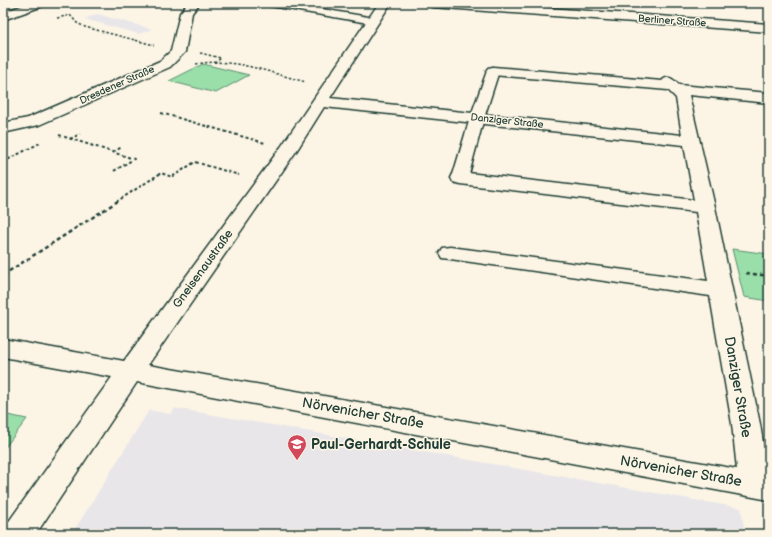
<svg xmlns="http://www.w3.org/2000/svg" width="772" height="537" font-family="'Balsamiq Sans',sans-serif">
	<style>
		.built { fill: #e9e6ea }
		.green { fill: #9adeaa; stroke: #5c8e6f }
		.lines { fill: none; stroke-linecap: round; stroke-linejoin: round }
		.service-casing { stroke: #1f3d34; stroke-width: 3 }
		.minor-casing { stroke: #1f3d34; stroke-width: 3 }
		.path-far2 { stroke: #1f3d34; stroke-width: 1.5; stroke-dasharray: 2.5 2; stroke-linecap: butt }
		.path-far1 { stroke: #1f3d34; stroke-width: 2; stroke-dasharray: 3 2.5; stroke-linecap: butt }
		.path { stroke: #1f3d34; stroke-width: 2.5; stroke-dasharray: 4 3; stroke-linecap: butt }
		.service { fill: #fcf5e5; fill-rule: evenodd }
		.minor { fill: #fcf5e5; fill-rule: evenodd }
		.labels { text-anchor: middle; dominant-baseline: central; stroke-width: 3; stroke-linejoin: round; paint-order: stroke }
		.far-street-label { font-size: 10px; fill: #1f3d34; stroke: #fcf5e5 }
		.street-label { font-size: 12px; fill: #1f3d34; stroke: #fcf5e5 }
		.near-street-label { font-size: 14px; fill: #1f3d34; stroke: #fcf5e5 }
		.near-poi-label { font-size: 14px; font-weight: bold; fill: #1f3d34; stroke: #fcf5e5; text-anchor: start }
	</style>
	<rect width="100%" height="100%" fill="#fcf5e5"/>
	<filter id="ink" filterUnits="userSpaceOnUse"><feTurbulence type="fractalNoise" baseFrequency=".025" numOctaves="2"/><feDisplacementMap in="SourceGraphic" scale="8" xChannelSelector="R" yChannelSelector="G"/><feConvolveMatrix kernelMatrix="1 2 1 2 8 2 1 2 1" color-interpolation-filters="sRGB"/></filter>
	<g filter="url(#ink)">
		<g class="built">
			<path d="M97,14L152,29L139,34L84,19Z"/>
			<path d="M175,408L741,508L745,534H72L149,410L171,414Z"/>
		</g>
		<g class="green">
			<path d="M203,64L249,75L216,93L169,81Z"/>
			<path d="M732,249L769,254V301L744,297Z"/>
			<path d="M3,414L27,419L3,450Z"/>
		</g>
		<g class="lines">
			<g class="service-casing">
				<g id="service">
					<path d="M265,3H287L374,18L379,21L374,24L270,6Z"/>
					<path d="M493,67L499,71L484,118L468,178L465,181H455L452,178L470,118L487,71Z"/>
				</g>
			</g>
			<g class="minor-casing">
				<g id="minor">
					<path d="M30,3H48L46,5L3,20V12Z"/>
					<path d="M188,3H200L192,13L185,52L170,67L39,125L3,133V123L28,118L160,61L171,51L180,13Z"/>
					<path d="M379,3H391L330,98L682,135L676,98L668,90L493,75L488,74L486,71L488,68L493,67L662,81C668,74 674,80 679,85L769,93V103L689,95L715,207L760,424L768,474H769V500L137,382L36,534H3L7,524L112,377L3,357V339L124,361L281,147ZM324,107L684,145L694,200L460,172L453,174L451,178L453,182L460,184L696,212L708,281L450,247L442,248L439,253L442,258L450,259L710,296L732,424L737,469L148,365L297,150Z"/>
					<path d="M426,3H480L769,24V32L432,7Z"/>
				</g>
			</g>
			<g class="path-far2">
				<path d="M57,18L70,15L77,23L85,27L154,45"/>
				<path d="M200,53L221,58L217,61"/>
				<path d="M196,64C232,57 271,73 306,82"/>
			</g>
			<g class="path-far1">
				<path d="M161,113L265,143"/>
				<path d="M59,135L134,159L112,172"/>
				<path d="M70,139L80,134"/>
				<path d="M113,152L122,147"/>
				<path d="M3,162L40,143"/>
				<path d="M116,202L161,173L172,177L195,162L239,175"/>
			</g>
			<g class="path">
				<path d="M746,273L769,276"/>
				<path d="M3,275L118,201"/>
			</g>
			<use href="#service" class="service"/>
			<use href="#minor" class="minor"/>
		</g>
	</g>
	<defs>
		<g id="school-pin" transform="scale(1)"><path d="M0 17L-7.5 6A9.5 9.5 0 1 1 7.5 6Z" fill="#d1495b" stroke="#fcf5e5"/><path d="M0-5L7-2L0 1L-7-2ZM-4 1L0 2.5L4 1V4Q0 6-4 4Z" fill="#fff"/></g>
	</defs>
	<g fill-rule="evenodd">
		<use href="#school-pin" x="297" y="444"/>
	</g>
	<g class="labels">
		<g class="far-street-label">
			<text transform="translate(672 21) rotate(4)">Berliner Straße</text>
			<text transform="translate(117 85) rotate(-24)">Dresdener Straße</text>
			<text transform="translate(507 121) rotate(6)">Danziger Straße</text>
		</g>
		<g class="street-label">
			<text transform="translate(203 269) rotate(-54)">Gneisenaustraße</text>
		</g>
		<g class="near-street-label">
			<text transform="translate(738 387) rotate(80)">Danziger Straße</text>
			<text transform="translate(363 413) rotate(10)">Nörvenicher Straße</text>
			<text transform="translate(681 471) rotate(10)">Nörvenicher Straße</text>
		</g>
		<g class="near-poi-label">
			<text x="311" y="444">Paul-Gerhardt-Schule</text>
		</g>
	</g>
	<rect width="772" height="537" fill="none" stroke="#fcf5e5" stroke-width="16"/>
	<rect x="8" y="8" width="756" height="521" fill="none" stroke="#1f3d34" stroke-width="1.5" filter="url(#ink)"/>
</svg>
